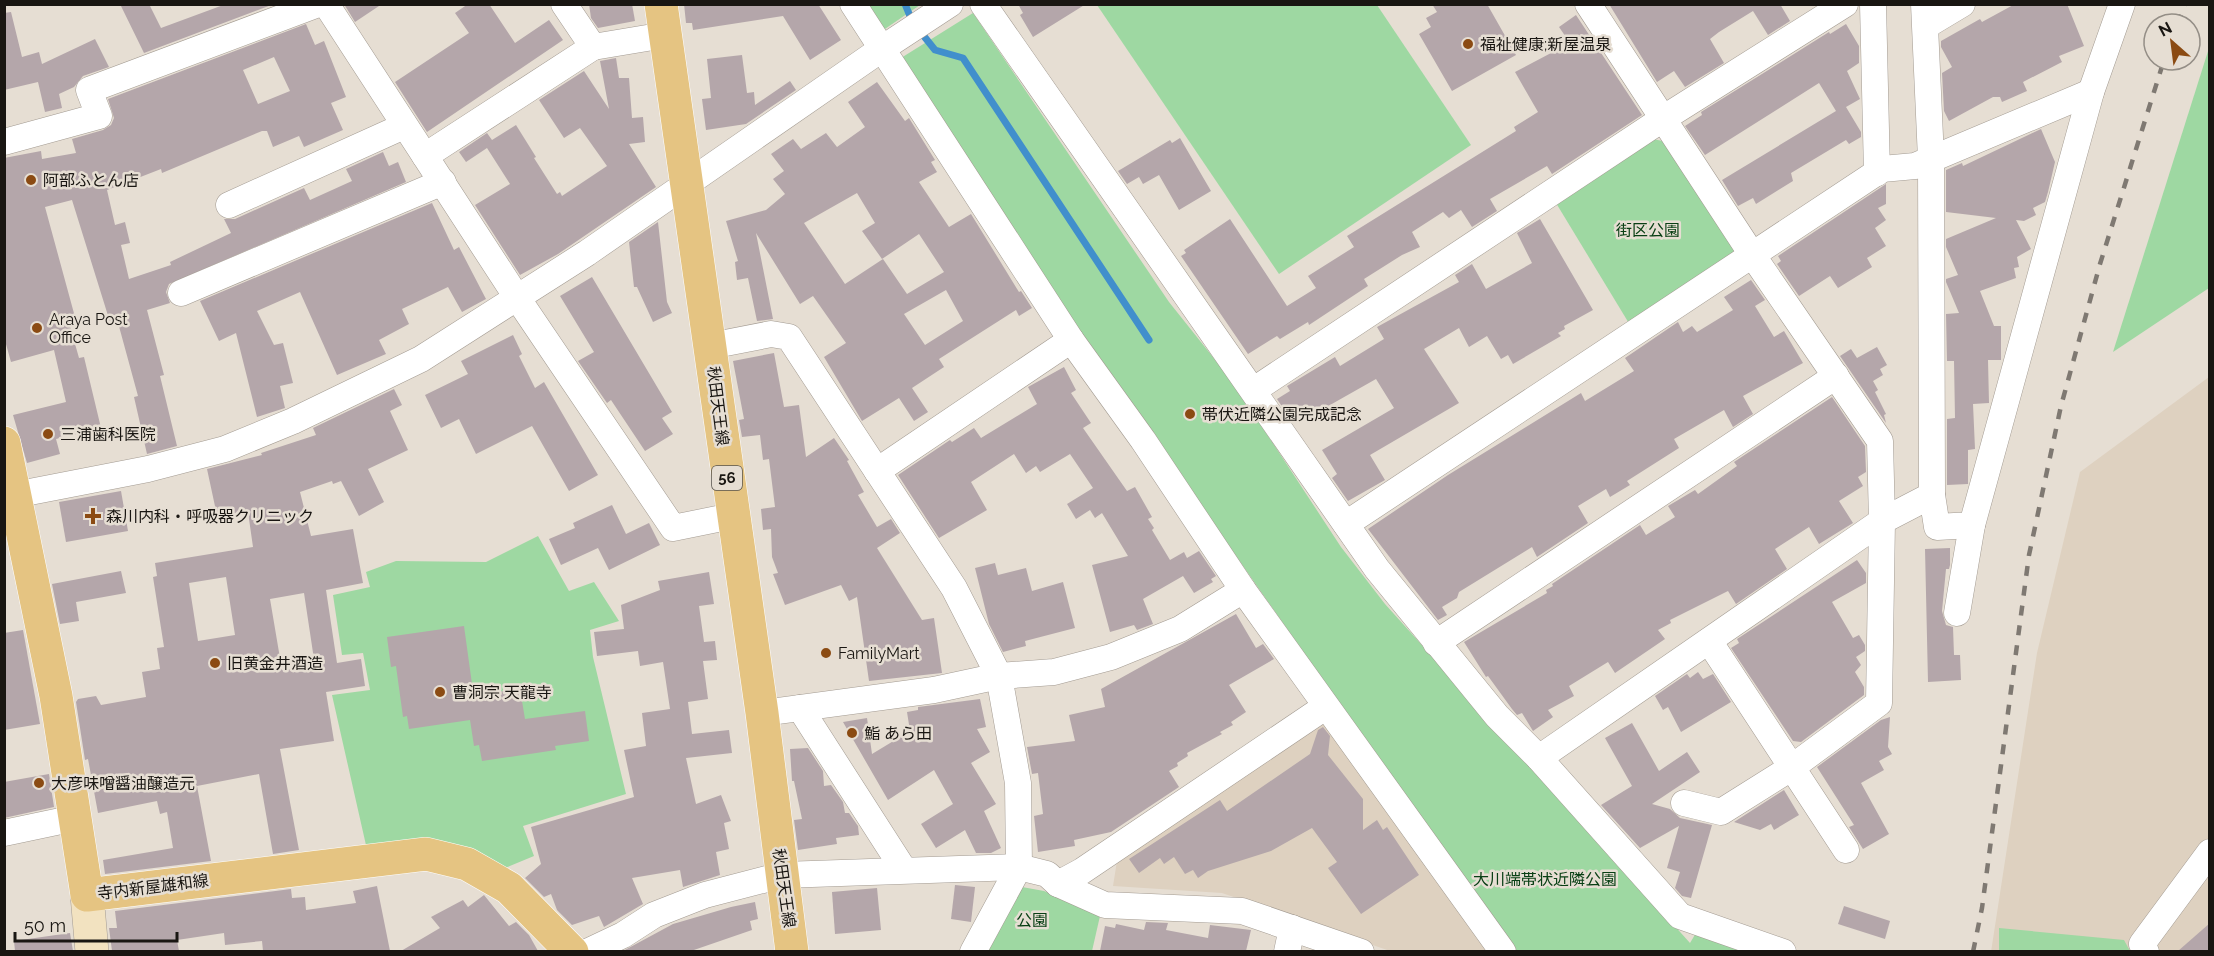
<svg xmlns="http://www.w3.org/2000/svg" width="2214" height="956" font-family="Raleway,'Noto Sans JP',sans-serif">
	<style>
		.built { fill: #ded1c0 }
		.green { fill: #9ed8a2 }
		.lines { fill: none; stroke-linecap: round; stroke-linejoin: round }
		.stream { stroke: #418fcc; stroke-width: 7 }
		.building { fill: #b4a6aa; fill-rule: evenodd }
		.street-casing { stroke: #a39b92; stroke-width: 27 }
		.secondary-casing { stroke: #a39b92; stroke-width: 34 }
		.primary-casing { stroke: #fff; stroke-width: 34 }
		.street { stroke: #fff; stroke-width: 26 }
		.secondary { stroke: #f2e2c0; stroke-width: 33 }
		.primary { stroke: #e5c482; stroke-width: 33 }
		.rail { stroke: #7f7972; stroke-width: 4.5; stroke-dasharray: 10 10; stroke-linecap: butt }
		.poi-dot { fill: #8b4b13; stroke: #e6ded3; stroke-width: 2 }
		.labels { text-anchor: middle; dominant-baseline: central; stroke-width: 5; stroke-linejoin: round; paint-order: stroke }
		.shield { fill: #e6ded3; stroke: #56524c; stroke-width: 1.5 }
		.shield-label { font-size: 15px; font-weight: bold; fill: #191612 }
		.poi-label { font-size: 16px; fill: #191612; stroke: #e6ded3; text-anchor: start }
		.park-label { font-size: 16px; fill: #094015; stroke: #e6ded3 }
		.street-label { font-size: 16px; fill: #191612; stroke: #e6ded3 }
	</style>
	<rect width="100%" height="100%" fill="#e6ded3"/>
	<g class="built">
		<path d="M2209,377V951L1991,952L2037,653L2080,472Z"/>
		<path d="M1325,717L1487,951H1390L1222,893L1113,886L1117,861Z"/>
	</g>
	<g class="green">
		<path d="M859,5H920L879,33Z"/>
		<path d="M1097,5H1377L1471,145L1279,274Z"/>
		<path d="M973,13L1169,302L1232,381L1341,547L1385,604L1690,943L1699,928L1758,951H1512L1067,314L901,58Z"/>
		<path d="M2209,48V288L2113,352Z"/>
		<path d="M1653,139L1667,142L1737,248L1734,259L1630,325L1556,203Z"/>
		<path d="M538,536L569,591L594,582L619,621L590,630L593,657L626,794L523,826L534,856L500,870L368,854L332,695L370,690L363,653L342,655L333,595L370,587L366,572L396,561L486,562Z"/>
		<path d="M1022,887L1044,891L1100,916L1092,951L981,952Z"/>
		<path d="M1999,928L2124,940L2130,951H1999Z"/>
	</g>
	<g class="lines">
		<g class="stream">
			<path d="M905,4L912,21"/>
			<path d="M919,30L935,50L963,58L1149,340"/>
		</g>
	</g>
	<g class="building">
		<path d="M120,4H149L161,28L226,4H274L144,53Z"/>
		<path d="M344,4H382L355,22Z"/>
		<path d="M468,4H489L515,43L549,20L563,40L427,132L395,82L469,33L455,13Z"/>
		<path d="M589,4H632L635,21L598,28L591,18Z"/>
		<path d="M684,4H818L841,40L810,60L783,16L693,30L692,23H686Z"/>
		<path d="M1018,4H1086L1033,37L1020,15L1023,13Z"/>
		<path d="M1432,4H1487L1516,55L1452,91L1419,34L1431,27L1426,18L1437,12Z"/>
		<path d="M1609,4H1780L1790,21L1768,35L1753,11L1719,32L1710,39L1724,63L1685,87L1674,71L1657,82Z"/>
		<path d="M2015,4H2067L2084,46L2059,56L2062,62L2023,82L2027,91L2002,102L2000,97H1993L1949,121L1944,111L1942,73L1952,67L1941,47V41L1980,19L1982,22Z"/>
		<path d="M11,12L22,57L39,52L42,64L95,39L109,67L83,76L74,87L59,94L62,108L45,112L38,82L4,90V13Z"/>
		<path d="M1576,15L1642,115L1552,174L1547,166L1490,199L1497,211L1472,227L1461,210L1449,218L1443,212L1412,232L1420,247L1402,255L1364,279L1368,286L1309,325L1308,322L1280,339L1277,336L1248,354L1181,256L1186,253L1184,250L1230,219L1287,306L1316,288L1308,276L1354,247L1347,236L1516,131L1514,127L1538,112L1515,72L1570,43L1559,27Z"/>
		<path d="M306,24L315,45L324,41L346,97L331,103L343,130L304,147L299,136L273,147L267,131H262L162,173L161,169L107,190L115,225L125,222L130,243L121,245L129,279L171,265L170,262L231,233L224,219H235L304,188L310,200L352,181L346,169L383,152L389,166L398,162L406,182L169,284L166,292L170,303L147,310L164,375L160,376L177,446L147,454L134,397L138,396L117,319L110,322L72,200L45,207L75,317L68,319L79,358L84,357L101,428L56,439L60,454L27,463L13,415L66,402L54,350L11,362L4,337V158L41,151L42,159L76,153L72,139L103,130L111,125L114,118L108,99ZM274,57L290,91L258,104L243,70Z"/>
		<path d="M1846,24L1859,46V63L1847,71L1860,99L1846,107L1861,132V137L1849,144L1846,140L1791,173L1793,181L1756,204L1753,198L1738,206L1722,180L1836,111L1819,83L1705,155L1685,126L1702,115L1701,112L1829,32L1830,34Z"/>
		<path d="M742,55L747,93L754,92L755,105L790,81L796,90L746,124L706,130L702,99L711,98L707,59Z"/>
		<path d="M616,58L619,78H629L632,118L643,117L645,142L629,144L656,187L558,254L520,275L475,205L510,184L487,148L466,162L459,152L487,133L492,140L516,125L536,157L534,158L557,194L560,192L562,196L607,166L580,128L564,138L539,100L584,71L609,109L600,61Z"/>
		<path d="M877,82L905,121L909,118L935,160L931,162L937,172L919,182L949,227L971,214L1019,292L1021,291L1032,308L1019,316L1016,310L939,359L944,367L912,388L928,412L914,421L899,398L862,421L824,357L846,343L813,296L800,304L756,233L773,319L757,321L748,278L737,280L735,262L738,261L726,221L766,210L785,194L773,179L784,171L771,154L793,139L801,149L826,133L837,147L865,127L848,102ZM857,193L875,223L862,231L882,259L919,234L944,272L907,294L883,259L845,284L804,223ZM946,290L963,321L925,345L904,314Z"/>
		<path d="M2041,129L2055,162L2048,192L2045,202L2033,208L2036,215L2024,221L2016,220L2031,249L2017,257L2019,267L2014,268L2016,278L1980,291L1994,326H2001V360H1988L1989,403L1973,404L1975,449L1968,450V484L1947,485V419L1955,418L1954,361H1947L1946,314L1959,313L1946,282V279L1958,275L1946,247V239L1996,218L1946,212V170L1962,163L1963,166Z"/>
		<path d="M1180,138L1211,191L1179,210L1159,175L1143,184L1139,177L1127,184L1118,171L1170,140L1172,143Z"/>
		<path d="M1886,184V204L1878,208L1886,220L1875,228L1886,246L1867,258L1872,267L1838,288L1830,276L1799,296L1777,264L1781,261L1778,256Z"/>
		<path d="M432,203L454,250L459,247L486,299L462,312L448,287L402,309L409,324L379,340L386,354L337,375L300,292L257,311L274,345L283,343L293,383L280,386L285,408L257,417L236,333L219,341L200,301Z"/>
		<path d="M1540,219L1593,310L1564,326L1565,329L1558,333L1561,336L1513,364L1508,355L1501,359L1487,336L1469,347L1459,328L1424,349L1459,403L1370,455L1385,480L1348,501L1332,478L1337,474L1322,450L1394,408L1376,379L1323,409L1321,406L1309,414L1306,407L1289,417L1277,399L1290,391L1287,386L1335,357L1340,366L1384,339L1377,327L1459,282L1455,275L1472,264L1486,289L1532,263L1517,233Z"/>
		<path d="M658,222L667,302L672,313L653,322L637,287H634L629,242Z"/>
		<path d="M592,277L672,412L662,418L673,434L645,451L611,400L607,403L578,361L594,352L560,296Z"/>
		<path d="M1751,280L1765,300L1755,306L1774,337L1784,331L1803,363L1743,396L1753,414L1733,427L1724,410L1674,439L1679,448L1627,481L1630,485L1610,497L1606,489L1578,506L1588,523L1537,557L1532,547L1459,592L1457,598L1442,607L1447,615L1438,620L1368,529L1448,475L1581,393L1585,401L1634,371L1625,358L1678,322L1683,332L1692,326L1697,332L1733,310L1724,297Z"/>
		<path d="M513,335L522,354L519,356L535,388L544,382L598,475L569,491L532,426L476,454L459,419L441,428L425,395L468,374L461,361Z"/>
		<path d="M1877,347L1887,365L1880,369L1883,375L1873,381L1878,390L1875,392L1886,414L1884,415L1886,423L1840,356L1851,349L1857,358Z"/>
		<path d="M774,353L784,407L799,405L806,457L834,438L849,460L847,461L864,492L858,495L877,527L891,519L900,533L877,548L922,620L934,618L942,673L869,681L857,597L849,601L841,585L785,605L773,574L778,573L772,557L771,529L763,530L761,509L775,507L769,459L763,460L760,435L742,437L739,420L744,419L733,361Z"/>
		<path d="M1064,367L1076,390L1071,393L1091,423L1083,428L1127,491L1135,487L1152,517L1148,519L1154,528L1152,530L1170,560L1184,552L1187,558L1199,551L1216,576L1211,579L1213,582L1194,593L1183,576L1143,599L1153,624L1137,630L1134,625L1110,632L1092,565L1128,556L1102,513L1095,518L1090,510L1076,519L1067,504L1093,488L1070,454L1040,472L1036,466L1026,473L1014,454L971,482L987,510L939,538L898,475L950,440L952,442L974,428L981,438L1037,404L1028,387Z"/>
		<path d="M394,389L402,405L390,411L408,450L368,469L384,502L359,516L341,481L333,484L332,481L300,492L311,536L353,529L363,583L326,590L337,663L361,659L365,686L326,692L334,741L280,749L299,850L273,854L259,774L197,786L211,861L105,874L103,860L173,848L167,812L160,814L157,801L98,813L88,759L85,760L76,702L78,699L96,696L101,705L146,697L142,672L160,669L157,648L164,647L153,577L157,576L155,563L253,547L248,512L218,520L207,469L262,455L261,453L316,435L313,428ZM226,577L235,635L198,641L189,583ZM304,593L315,666L282,670L270,599Z"/>
		<path d="M1832,397L1865,446L1866,472L1858,477L1863,486L1839,501L1853,523L1819,544L1809,527L1775,549L1787,569L1736,604L1728,591L1670,620L1671,623L1658,630L1665,639L1615,673L1608,662L1569,686L1574,696L1548,710L1553,717L1533,731L1522,713L1517,715L1512,709L1488,676L1486,677L1464,642L1547,593L1546,590L1553,586L1552,584L1640,525L1646,535L1675,517L1668,506L1695,490L1698,494L1737,466L1734,462Z"/>
		<path d="M121,491L128,531L66,542L59,502Z"/>
		<path d="M612,505L626,534L649,523L660,545L609,570L598,548L561,565L549,539L575,528L573,523Z"/>
		<path d="M1950,548V565L1949,569H1946L1942,611L1946,625L1953,627L1954,655H1960L1961,680L1928,682L1925,549Z"/>
		<path d="M1857,560L1866,573V583L1832,602L1853,638L1859,635L1865,645V651L1856,657L1861,665L1855,672L1864,687V695L1801,742L1793,741L1731,648L1739,643L1737,639Z"/>
		<path d="M995,563L998,575L1026,568L1032,591L1063,582L1075,628L1025,641L1026,646L1003,652L989,624L975,568Z"/>
		<path d="M121,571L126,593L76,602L79,621L60,624L52,584Z"/>
		<path d="M709,572L714,604L699,606L704,642L715,641L717,660L703,661L708,699L688,702L692,734L729,730L732,753L686,758L696,804L721,795L731,821L724,823L729,849L716,852L720,875L683,887L680,870L632,878L643,904L604,927L599,916L572,925L557,910L551,894L544,897L525,878L541,864L531,827L634,797L624,750L646,746L642,713L670,709L663,662L640,666L638,651L597,656L594,632L624,629L621,605L660,590L658,581Z"/>
		<path d="M1236,614L1256,648L1263,644L1274,659L1229,685L1246,712L1231,722L1233,725L1220,732L1222,734L1187,753L1188,756L1177,763L1178,766L1169,771L1179,787L1111,832L1074,840L1075,846L1038,852L1034,816L1043,814L1038,773L1032,774L1027,747L1075,741L1069,715L1105,707L1101,689Z"/>
		<path d="M464,626L472,684H479L480,694L520,689L525,719L585,711L589,741L555,746L556,750L482,761L479,745L474,746L470,720L409,729L407,716L403,717L396,666L391,667L387,637Z"/>
		<path d="M23,630L40,724L4,730V633Z"/>
		<path d="M1698,672L1703,679L1713,674L1731,702L1681,732L1668,707L1663,710L1655,696L1687,674L1690,678Z"/>
		<path d="M980,699L986,727L977,729L990,752L971,763L996,804L984,811L1001,848L991,853H976L965,830L936,848L921,824L953,804L934,770L888,800L843,722L867,718L872,754L910,731L907,712L918,710V707Z"/>
		<path d="M1890,717L1888,747L1892,754L1879,761L1884,770L1861,783L1889,834L1863,849L1849,827L1854,825L1817,767L1881,720Z"/>
		<path d="M1632,723L1659,771L1687,752L1700,772L1652,804L1670,809L1680,818L1712,825L1691,898L1682,896L1675,888L1680,872L1667,868L1679,826L1640,848L1601,805L1632,786L1605,738Z"/>
		<path d="M1323,727L1330,736L1328,755L1363,799V830L1377,820L1383,830L1387,827L1419,875L1361,914L1328,868L1337,862L1312,828L1271,851L1208,871L1198,878L1193,870L1185,874L1174,857L1164,864L1160,858L1139,873L1129,859L1220,800L1227,811L1310,754L1318,730Z"/>
		<path d="M808,748L823,771L824,786L831,785L843,802L845,813H849L858,826L859,835L836,838L837,844L798,850L794,820L802,819L794,781H792L790,749Z"/>
		<path d="M49,774L54,807L4,818V782Z"/>
		<path d="M1784,790L1799,815L1774,830L1771,824L1760,830L1734,822Z"/>
		<path d="M955,885L975,887L971,922L951,919Z"/>
		<path d="M377,886L390,951H263L262,941L225,945L224,933L177,940L179,951H112L109,928H117L115,911L291,889L292,898L305,897L306,910L356,903L353,891Z"/>
		<path d="M877,888L881,930L835,934L832,892Z"/>
		<path d="M484,895L509,926L516,922L529,935L538,951H401L440,928L431,917L463,900L468,907Z"/>
		<path d="M755,902L758,919L750,921L752,930L691,951H623L673,924L731,907Z"/>
		<path d="M1844,906L1890,921L1885,939L1838,924Z"/>
		<path d="M1146,922L1168,923L1166,930L1208,938L1210,925L1251,930L1246,951H1100L1105,926L1115,928L1116,924L1144,930Z"/>
		<path d="M2210,923V951H2178Z"/>
		<path d="M70,933L73,951H15L14,941Z"/>
	</g>
	<g class="lines">
		<g class="street-casing">
			<g id="street">
				<path d="M326,4L516,296L673,528L732,516"/>
				<path d="M564,4L593,47L665,35"/>
				<path d="M853,4L1071,340L1143,440L1243,590L1503,952"/>
				<path d="M983,4L1377,569L1497,716L1539,758L1882,521L1932,495L1931,159L1924,4"/>
				<path d="M1588,4L1751,253L1880,441L1882,521L1879,703L1791,768L1721,812L1684,803"/>
				<path d="M1873,4L1877,173"/>
				<path d="M1927,25L1962,4"/>
				<path d="M4,142L99,116L89,90L318,4"/>
				<path d="M425,156L593,47"/>
				<path d="M229,205L404,126"/>
				<path d="M181,293L443,182"/>
				<path d="M710,346L771,334L789,337L954,588L999,676L1018,783L1019,867L973,952"/>
				<path d="M1254,390L1664,118L1845,4"/>
				<path d="M877,471L1071,340"/>
				<path d="M1932,495L1937,527L1972,525L2091,92L2122,4"/>
				<path d="M4,497L148,469L225,449L293,421L421,359L587,253L883,48L950,4"/>
				<path d="M1346,524L1882,169L1915,166L2091,92"/>
				<path d="M1957,613L1972,525"/>
				<path d="M1709,641L1846,850"/>
				<path d="M1436,643L1836,376"/>
				<path d="M800,708L904,870"/>
				<path d="M762,713L934,690L999,676L1054,672L1111,657L1180,629L1243,590"/>
				<path d="M1539,758L1680,916L1783,952"/>
				<path d="M4,833L75,818"/>
				<path d="M1058,884L1082,871L1325,707"/>
				<path d="M587,952L623,935L654,915L705,895L782,875L1019,867L1047,874L1058,884L1105,905L1242,911L1361,952"/>
				<path d="M1287,952L1292,928"/>
				<path d="M2146,952L2142,944L2210,852"/>
			</g>
		</g>
		<g class="secondary-casing">
			<path id="secondary" d="M87,895L92,952"/>
		</g>
		<g class="primary-casing">
			<g id="primary">
				<path d="M661,4L762,713L792,952"/>
				<path d="M4,443L56,696L87,895L426,854L467,864L509,888L572,952"/>
			</g>
		</g>
		<use href="#street" class="street"/>
		<use href="#secondary" class="secondary"/>
		<use href="#primary" class="primary"/>
		<g class="rail">
			<path d="M2177,24L2185,4"/>
			<path d="M1973,952L1982,908L2029,555L2061,406L2100,264L2164,60"/>
		</g>
	</g>
	<g class="poi-dot">
		<circle cx="1468" cy="44" r="6"/>
		<circle cx="31" cy="180" r="6"/>
		<circle cx="37" cy="328" r="6"/>
		<circle cx="1190" cy="414" r="6"/>
		<circle cx="48" cy="434" r="6"/>
		<path d="M90 507h6v6h6v6h-6v6h-6v-6h-6v-6h6z"/>
		<circle cx="826" cy="653" r="6"/>
		<circle cx="215" cy="663" r="6"/>
		<circle cx="440" cy="692" r="6"/>
		<circle cx="852" cy="733" r="6"/>
		<circle cx="39" cy="783" r="6"/>
	</g>
	<g class="labels">
		<rect class="shield" x="712" y="466" width="30" height="24" rx="4.5"/>
		<g class="shield-label">
			<text x="727" y="478">56</text>
		</g>
		<g class="poi-label">
			<text x="1480" y="44">福祉健康;新屋温泉</text>
			<text x="43" y="180">阿部ふとん店</text>
			<text x="49" y="319">Araya Post<tspan x="49" dy="18">Office</tspan></text>
			<text x="1202" y="414">帯伏近隣公園完成記念</text>
			<text x="60" y="434">三浦歯科医院</text>
			<text x="106" y="516">森川内科・呼吸器クリニック</text>
			<text x="838" y="653">FamilyMart</text>
			<text x="227" y="663">旧黄金井酒造</text>
			<text x="452" y="692">曹洞宗 天龍寺</text>
			<text x="864" y="733">鮨 あら田</text>
			<text x="51" y="783">大彦味噌醤油醸造元</text>
		</g>
		<g class="park-label">
			<text x="1648" y="230">街区公園</text>
			<text x="1545" y="879">大川端帯状近隣公園</text>
			<text x="1032" y="920">公園</text>
		</g>
		<g class="street-label">
			<text transform="translate(718 406) rotate(83)">秋田天王線</text>
			<text transform="translate(153 887) rotate(-7)">寺内新屋雄和線</text>
			<text transform="translate(784 888) rotate(82)">秋田天王線</text>
		</g>
	</g>
	<rect width="2214" height="956" fill="none" stroke="#191612" stroke-width="12"/>
	<g transform="translate(2172 42) rotate(332)"><circle r="28" fill="#e6ded3" stroke="#948e86" stroke-width="1.5"/>
	<path d="M0-4.5L10 22L0 15L-10 22Z" fill="#8b4b13"/>
	<text y="-9" font-size="16" font-weight="bold" text-anchor="middle" fill="#191612">N</text>
	</g>
	<path d="M15 932v9h162v-9" fill="none" stroke="#191612" stroke-width="3"/>
	<text x="24" y="932" font-size="18" fill="#191612" stroke="#e6ded3" stroke-width="4.5" paint-order="stroke">50 m</text>
</svg>
